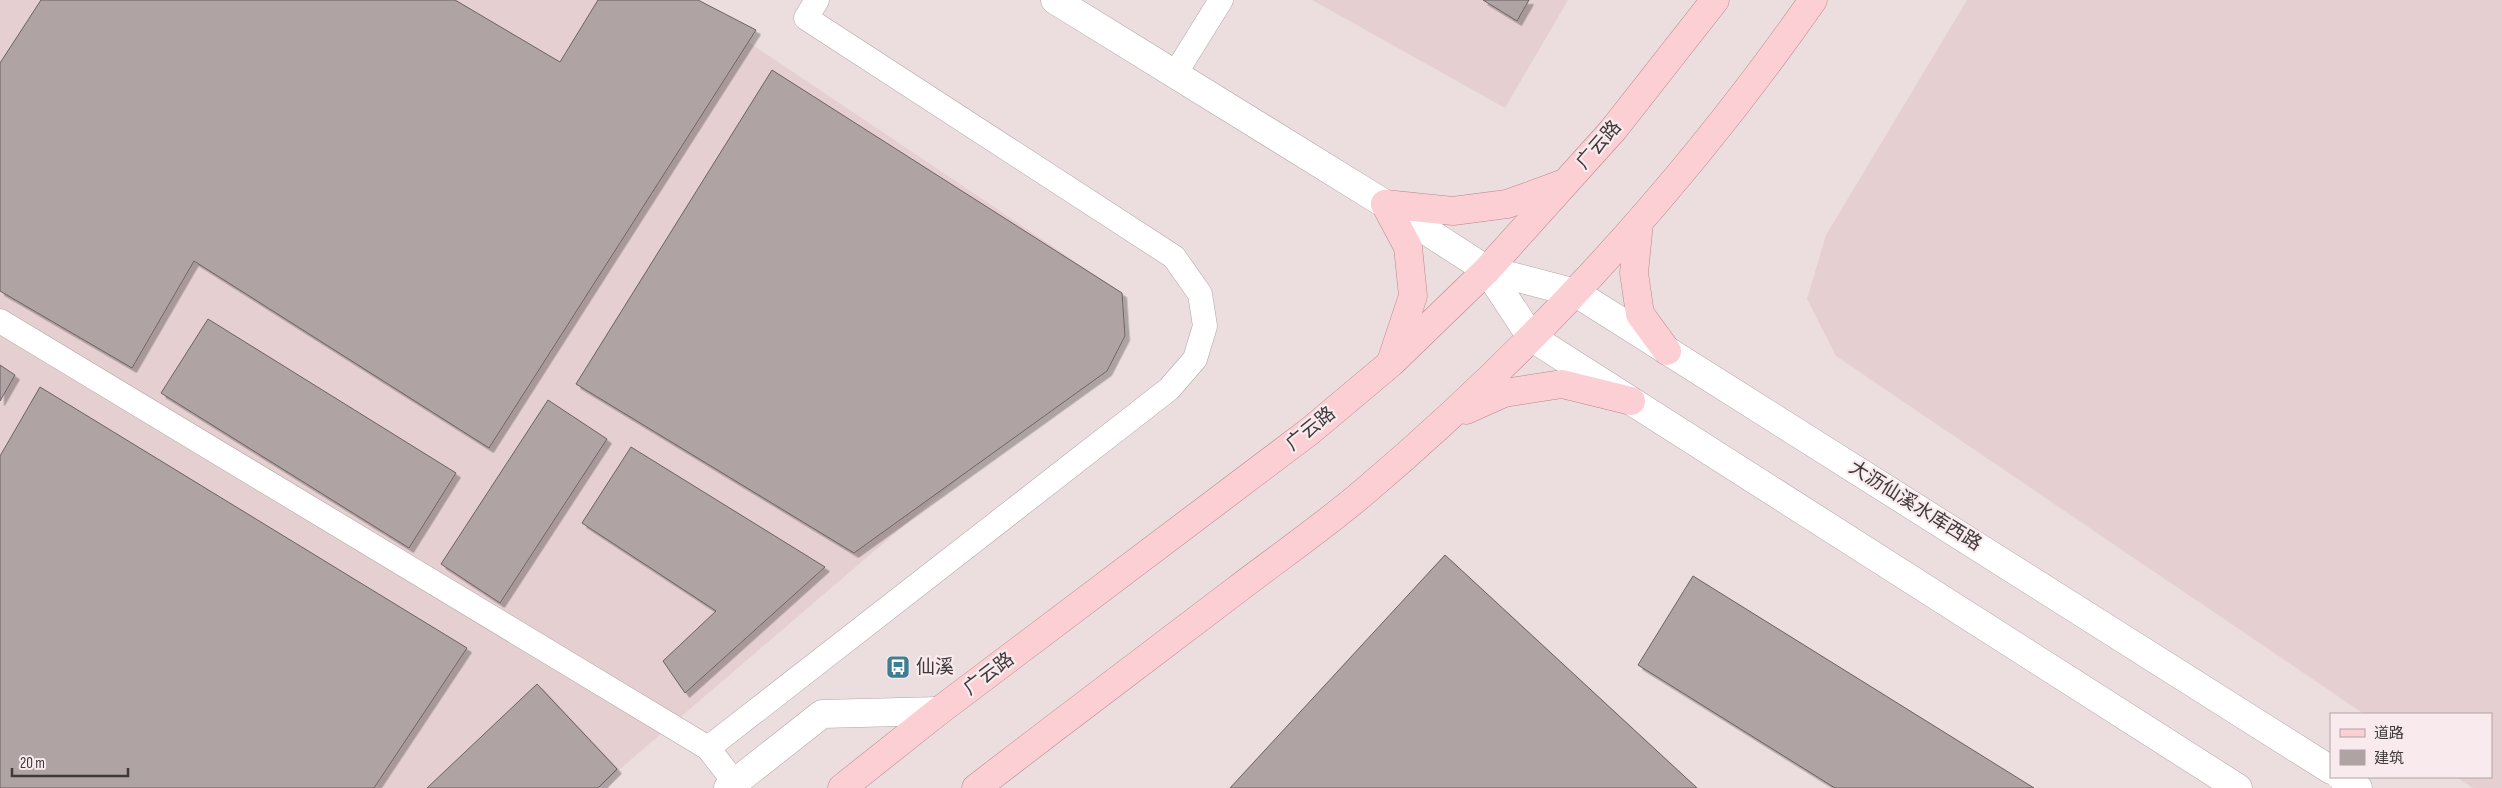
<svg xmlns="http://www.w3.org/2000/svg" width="2502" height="788" font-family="'Sofia Sans Condensed','Noto Sans SC',sans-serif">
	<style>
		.built { fill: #e5cfd1 }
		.building { fill: #b0a3a4; stroke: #6d6162; filter: url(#shadow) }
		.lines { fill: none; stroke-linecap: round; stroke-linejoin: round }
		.service-casing { stroke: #b2a5a6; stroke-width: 25 }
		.minor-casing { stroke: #b2a5a6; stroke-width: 29 }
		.tertiary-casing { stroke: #b2a5a6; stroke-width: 29 }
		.primary-casing { stroke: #b8868c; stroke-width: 29 }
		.service { stroke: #fff; stroke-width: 24 }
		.minor { stroke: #fff; stroke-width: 28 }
		.tertiary { stroke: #fff; stroke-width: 28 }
		.primary { stroke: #fbcfd4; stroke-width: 28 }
		.labels { text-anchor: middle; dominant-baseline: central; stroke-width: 4.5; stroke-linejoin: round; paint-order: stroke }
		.street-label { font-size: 19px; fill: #3f393a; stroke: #f9ebed }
		.poi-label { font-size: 19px; fill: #3f393a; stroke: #f9ebed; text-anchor: start }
	</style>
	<defs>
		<filter id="shadow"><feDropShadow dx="4.5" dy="4.5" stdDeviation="0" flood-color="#0004"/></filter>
	</defs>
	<rect width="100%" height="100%" fill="#ecdedf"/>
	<g class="built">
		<path d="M0,0H686L1122,293L1125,336L598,788H0Z"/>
		<path d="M1312,0H1568L1505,108Z"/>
		<path d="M1967,0H2502V788H2473L2456,777H2491V714H2364L1836,356L1807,299L1826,235Z"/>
	</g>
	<g class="building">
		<path d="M41,0H455L560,62L598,0H698L756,30L489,448L194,261L132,368L0,291V63Z"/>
		<path d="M1483,0H1529L1517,21Z"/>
		<path d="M772,70L1122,293L1125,336L1107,371L854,553L576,384Z"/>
		<path d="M208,319L456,473L409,548L161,393Z"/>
		<path d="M0,365L15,375L0,401Z"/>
		<path d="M40,387L467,648L374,788H0V456Z"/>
		<path d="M548,400L607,439L500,603L441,564Z"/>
		<path d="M631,447L825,567L685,693L663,661L716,611L582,523Z"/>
		<path d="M1445,555L1697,788H1230Z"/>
		<path d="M1693,576L2034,788H1835L1638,665Z"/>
		<path d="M537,684L617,769L598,788H427Z"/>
	</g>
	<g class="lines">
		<g class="service-casing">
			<g id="service">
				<path d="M1175,74L1221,0"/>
				<path d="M0,321L708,748L739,788"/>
				<path d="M708,748L1169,389L1195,359L1205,326L1200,294L1174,257L806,18L817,0"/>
			</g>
		</g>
		<g class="minor-casing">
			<path id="minor" d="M728,788L822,714L939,711"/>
		</g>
		<g class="tertiary-casing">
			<g id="tertiary">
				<path d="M1055,0L1385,204L1487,270L1531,337L2238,788"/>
				<path d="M1487,270L1576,293L2331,770"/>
				<path d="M2341,777L2358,788"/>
			</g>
		</g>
		<g class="primary-casing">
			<g id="primary">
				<path d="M1385,204L1453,211L1507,204L1562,184"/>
				<path d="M1385,204L1408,247L1413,296L1392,359"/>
				<path d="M1639,223L1634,273L1640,314L1667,351"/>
				<path d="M1466,410L1504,393L1562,384L1631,401"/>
				<path d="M842,788L939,711L1310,431L1391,363L1487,270L1613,130L1715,0"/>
				<path d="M976,788C1062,722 1148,657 1235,591C1278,558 1323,527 1364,492C1534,348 1685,183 1813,0"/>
			</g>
		</g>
		<use href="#service" class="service"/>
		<use href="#minor" class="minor"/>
		<use href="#tertiary" class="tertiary"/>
		<use href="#primary" class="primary"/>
	</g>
	<defs>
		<g id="bus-square" transform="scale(1.25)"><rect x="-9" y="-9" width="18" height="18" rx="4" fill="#3f7e92" stroke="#f9ebed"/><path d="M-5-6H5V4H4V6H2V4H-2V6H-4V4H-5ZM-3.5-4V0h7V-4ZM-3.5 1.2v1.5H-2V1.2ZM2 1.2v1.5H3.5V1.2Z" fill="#fff"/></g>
	</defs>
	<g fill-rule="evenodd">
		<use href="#bus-square" x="898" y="667"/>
	</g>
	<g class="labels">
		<g class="street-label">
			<text transform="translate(1599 145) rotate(-49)">广云路</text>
			<text transform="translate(1311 429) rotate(-39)">广云路</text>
			<text transform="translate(1915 506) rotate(32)">大沥仙溪水库西路</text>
			<text transform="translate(989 674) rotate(-37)">广云路</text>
		</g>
		<g class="poi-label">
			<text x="916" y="667">仙溪</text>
		</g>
	</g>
	<rect x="2330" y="713" width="162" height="65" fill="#f9ebed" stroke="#afa4a5"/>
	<rect x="2340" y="729" width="25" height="8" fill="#fbcfd4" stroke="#afa4a5"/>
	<text x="2374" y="738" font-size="15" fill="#3f393a">道路</text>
	<rect x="2340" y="750" width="25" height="15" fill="#b0a3a4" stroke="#afa4a5"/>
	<text x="2374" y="763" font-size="15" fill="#3f393a">建筑</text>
	<path d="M12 768v8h116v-8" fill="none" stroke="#3f393a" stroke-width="2.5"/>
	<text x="20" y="768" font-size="15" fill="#3f393a" stroke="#f9ebed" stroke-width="4" paint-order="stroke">20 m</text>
</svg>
